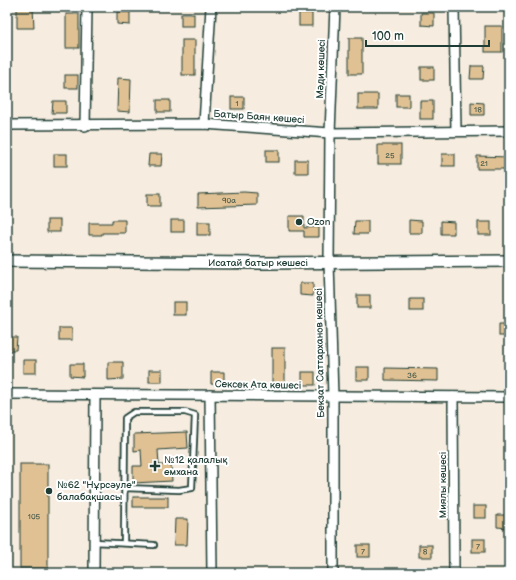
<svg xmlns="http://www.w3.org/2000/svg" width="516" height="580" font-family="'Balsamiq Sans',sans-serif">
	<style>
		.building { fill: #e0c193; stroke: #1f3d34 }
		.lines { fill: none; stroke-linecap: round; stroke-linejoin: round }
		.service-casing { stroke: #1f3d34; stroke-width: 8 }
		.minor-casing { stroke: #1f3d34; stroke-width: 12 }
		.tertiary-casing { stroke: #1f3d34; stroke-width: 14 }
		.service { stroke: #fff; stroke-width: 4.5 }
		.minor { stroke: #fff; stroke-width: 9 }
		.tertiary { stroke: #fff; stroke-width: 11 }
		.poi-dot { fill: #1f3d34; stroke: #fff; stroke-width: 1.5 }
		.labels { text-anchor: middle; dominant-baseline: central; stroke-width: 4; stroke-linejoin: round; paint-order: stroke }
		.number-label { font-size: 8px; fill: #4f5e4c }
		.street-label { font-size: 10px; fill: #1f3d34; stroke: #fff }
		.poi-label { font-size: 10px; fill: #1f3d34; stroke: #fff; text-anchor: start }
	</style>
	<rect width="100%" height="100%" fill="#f6ecdf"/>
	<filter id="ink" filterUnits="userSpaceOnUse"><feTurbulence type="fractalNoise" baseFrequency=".025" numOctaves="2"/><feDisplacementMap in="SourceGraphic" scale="8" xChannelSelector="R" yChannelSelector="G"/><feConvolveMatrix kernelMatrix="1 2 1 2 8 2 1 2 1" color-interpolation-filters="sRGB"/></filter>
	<g filter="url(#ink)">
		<g class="building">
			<path d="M17,7H33L34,28H17Z"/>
			<path d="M117,12H130V25L117,24Z"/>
			<rect x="299" y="13" width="13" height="13"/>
			<path d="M421,13H434V26L421,25Z"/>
			<rect x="66" y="14" width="13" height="34"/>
			<rect x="181" y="14" width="13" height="12"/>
			<rect x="485" y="26" width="17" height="26"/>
			<rect x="349" y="38" width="13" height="36"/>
			<rect x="182" y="40" width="13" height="35"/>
			<path d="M471,66H484L483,79H470Z"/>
			<rect x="421" y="67" width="13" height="13"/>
			<rect x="65" y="75" width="13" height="13"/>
			<path d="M118,78L131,79L130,112L117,111Z"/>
			<rect x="358" y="94" width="20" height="15"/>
			<rect x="396" y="94" width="13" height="13"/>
			<rect x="231" y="97" width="13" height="12"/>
			<rect x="157" y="100" width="13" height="12"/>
			<path d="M53,101H66V113H52Z"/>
			<rect x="420" y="101" width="13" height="18"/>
			<path d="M471,102L484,103V115H471Z"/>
			<rect x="378" y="145" width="23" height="19"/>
			<rect x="266" y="150" width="13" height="12"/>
			<rect x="54" y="154" width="13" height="12"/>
			<path d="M149,154H162L161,166H148Z"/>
			<rect x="442" y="154" width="13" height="12"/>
			<path d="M477,156L509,157V169H477Z"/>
			<rect x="295" y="160" width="13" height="13"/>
			<path d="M244,192L257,193V205L198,207V194Z"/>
			<rect x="147" y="194" width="13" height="12"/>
			<path d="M289,216H304V228L319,227V237H304V231H289Z"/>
			<rect x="47" y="220" width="13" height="12"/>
			<path d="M112,220H125V233H102V235H89V223H112Z"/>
			<rect x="171" y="220" width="13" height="12"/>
			<path d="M409,220L422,221V233H409Z"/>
			<path d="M355,221H368V234H354Z"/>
			<path d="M441,221L454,222V234H441Z"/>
			<rect x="197" y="222" width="13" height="13"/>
			<rect x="478" y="222" width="13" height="13"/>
			<path d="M300,283H313V296L300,295Z"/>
			<rect x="357" y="295" width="13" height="13"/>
			<rect x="410" y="299" width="13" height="12"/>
			<rect x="173" y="302" width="13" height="13"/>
			<rect x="499" y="324" width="10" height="12"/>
			<rect x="59" y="328" width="13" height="12"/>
			<path d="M7,337H17L16,350H7Z"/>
			<rect x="272" y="348" width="13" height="36"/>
			<rect x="23" y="360" width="13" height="13"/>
			<path d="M108,362H123V379L108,380Z"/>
			<path d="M70,364H83V377L70,376Z"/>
			<rect x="356" y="367" width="13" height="13"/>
			<path d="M385,368L438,369V381L385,380Z"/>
			<rect x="149" y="370" width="13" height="12"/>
			<path d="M211,372H224V385L211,384Z"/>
			<rect x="302" y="372" width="13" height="13"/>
			<path d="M187,432L188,448L158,450L159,465H171L172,481L133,483V466H142L141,450L134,451V434Z"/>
			<rect x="20" y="464" width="28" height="104"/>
			<rect x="133" y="497" width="35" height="10"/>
			<rect x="473" y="506" width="13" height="12"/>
			<path d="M497,515H509V528L497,527Z"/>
			<path d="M175,519H188L187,545H174Z"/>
			<rect x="472" y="539" width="13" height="13"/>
			<rect x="357" y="545" width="13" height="12"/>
			<rect x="419" y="545" width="13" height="12"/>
		</g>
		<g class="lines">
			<g class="service-casing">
				<g id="service">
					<path d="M94,542L154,545"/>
					<path d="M124,543L125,418L134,412H185L195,415L192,488L179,490L124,488"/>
				</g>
			</g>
			<g class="minor-casing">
				<g id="minor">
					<path d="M454,7L456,131"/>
					<path d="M204,124L211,7"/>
					<path d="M7,125L204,124L330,133L509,131"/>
					<path d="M85,126L87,7"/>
					<path d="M7,394L509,397"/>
					<path d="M210,395L212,573"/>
					<path d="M453,397L454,573"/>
					<path d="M94,573L95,395"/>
					<path d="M333,573V397L329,262L330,133L335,7"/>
				</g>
			</g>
			<g class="tertiary-casing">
				<path id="tertiary" d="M7,261L263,263L509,261"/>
			</g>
			<use href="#service" class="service"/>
			<use href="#minor" class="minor"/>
			<use href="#tertiary" class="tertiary"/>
		</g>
	</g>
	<g class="poi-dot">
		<circle cx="299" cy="222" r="4"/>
		<path d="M153 460h4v4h4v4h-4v4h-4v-4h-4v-4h4z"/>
		<circle cx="49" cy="491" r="4"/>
	</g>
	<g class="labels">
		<g class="number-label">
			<text x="237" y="103">1</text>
			<text x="478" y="109">18</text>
			<text x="390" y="155">25</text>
			<text x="484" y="163">21</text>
			<text x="229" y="200">90а</text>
			<text x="412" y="375">36</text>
			<text x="34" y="516">105</text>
			<text x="478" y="546">7</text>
			<text x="363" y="551">7</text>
			<text x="425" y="551">8</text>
		</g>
		<g class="street-label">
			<text transform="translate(321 69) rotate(-88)">Мәди көшесі</text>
			<text transform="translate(259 117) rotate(4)">Батыр Баян көшесі</text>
			<text x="258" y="263">Исатай батыр көшесі</text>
			<text transform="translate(320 353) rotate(-91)">Бекзат Саттарханов көшесі</text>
			<text transform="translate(258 385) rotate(1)">Сексек Ата көшесі</text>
			<text transform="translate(443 485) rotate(-90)">Миялы көшесі</text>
		</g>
		<g class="poi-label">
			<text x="307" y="222">Ozon</text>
			<text x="164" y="460">№12 қалалық<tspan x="164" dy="12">емхана</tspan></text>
			<text x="57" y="485">№62 "Нұрсәуле"<tspan x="57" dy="12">балабақшасы</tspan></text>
		</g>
	</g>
	<rect width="516" height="580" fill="none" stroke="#fff" stroke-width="24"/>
	<rect x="12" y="12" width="492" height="556" fill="none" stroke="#1f3d34" stroke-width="1.5" filter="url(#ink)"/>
	<path d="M366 40v6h123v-6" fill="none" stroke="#1f3d34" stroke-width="2"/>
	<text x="372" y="40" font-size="12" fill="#1f3d34" stroke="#ffffff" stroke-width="3" paint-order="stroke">100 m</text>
</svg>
